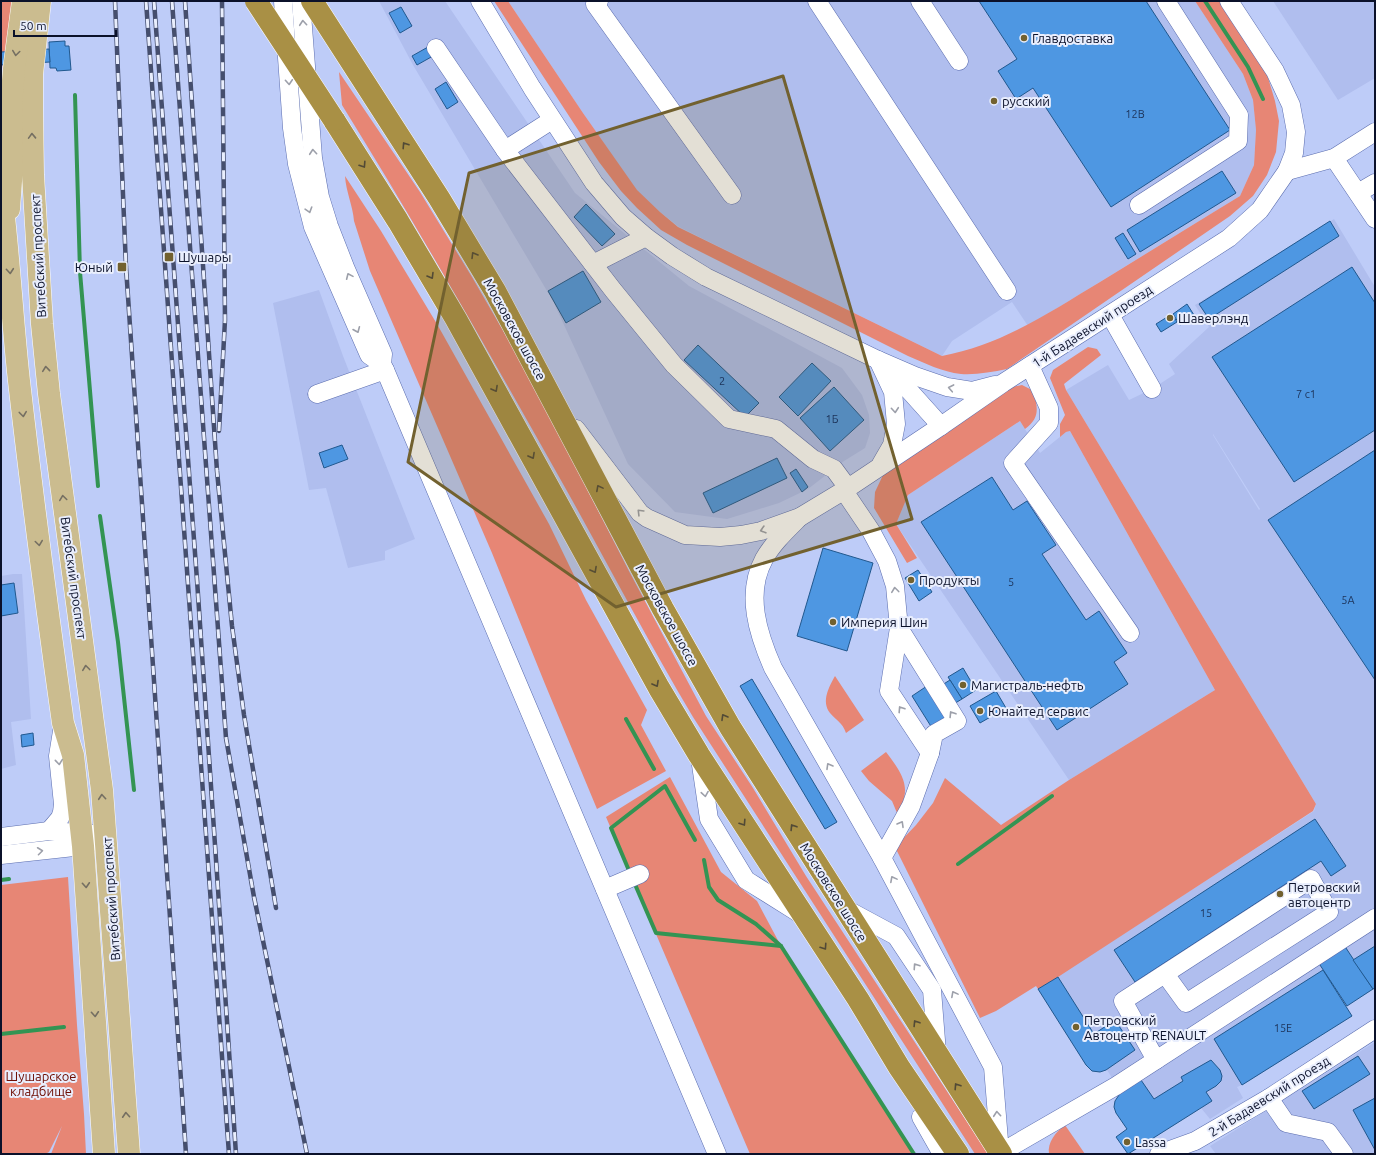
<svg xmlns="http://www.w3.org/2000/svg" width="1376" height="1155" font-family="Ubuntu,sans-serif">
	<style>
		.built { fill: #b0beee; fill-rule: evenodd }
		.green { fill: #e78675 }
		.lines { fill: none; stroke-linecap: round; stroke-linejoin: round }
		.stream { stroke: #339453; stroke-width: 4 }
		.building { fill: #4e97e2; stroke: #21588e }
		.minor-casing { stroke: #5b6daf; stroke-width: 19 }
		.major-casing { stroke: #fff; stroke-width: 23 }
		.highway-casing { stroke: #fff; stroke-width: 23 }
		.minor { stroke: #fff; stroke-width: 18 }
		.major { stroke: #cbbc8f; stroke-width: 22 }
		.highway { stroke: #a99045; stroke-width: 22 }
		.rail-casing { stroke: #454e6d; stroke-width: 4.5 }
		.rail { stroke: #e9eefd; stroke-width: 3; stroke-dasharray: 9; stroke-linecap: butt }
		.highway-bridge-casing { stroke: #fff; stroke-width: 23; stroke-linecap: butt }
		.highway-bridge { stroke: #a99045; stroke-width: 22 }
		.oneway { stroke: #9da0aa }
		.oneway2 { stroke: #756f62 }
		.oneway3 { stroke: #524a36 }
		.marked { fill: #72612f; fill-opacity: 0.2; stroke: #72612f; stroke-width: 3; stroke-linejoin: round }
		.poi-dot { fill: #72612f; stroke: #e9eefd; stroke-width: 1.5 }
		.labels { text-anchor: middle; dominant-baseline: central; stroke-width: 4; stroke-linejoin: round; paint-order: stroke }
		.number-label { font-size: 11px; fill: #1c3258 }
		.poi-label { font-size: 13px; fill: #0b112a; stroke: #e9eefd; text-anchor: start }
		.street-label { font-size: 13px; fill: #0b112a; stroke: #e9eefd }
		.park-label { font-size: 13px; fill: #6e0d03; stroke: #e9eefd }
	</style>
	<rect width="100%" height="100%" fill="#beccf8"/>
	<g class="built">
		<path d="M379,1H445L575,193L689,286L842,368L862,395L869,415L870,433L865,448L844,461L808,489L779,503L727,519L675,512L628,464L553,301L413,65Z"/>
		<path d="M508,1H1195L1243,74L1253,100L1256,130L1254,165L1240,196L1028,326L1012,302L952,341L942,356L679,227L660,212L637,191L583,113Z"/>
		<path d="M1273,1H1375V78L1338,100Z"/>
		<path d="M1334,219L1375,287V988L1346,1006L1352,1016L1242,1085L1237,1087L1243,1098L1210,1119L1201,1108L1128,1154L1116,1137L1127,1129L1121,1092L1107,1070L1100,1072L1092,1071L1086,1065L1038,989L1314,811L1316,804L1066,390L1108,365L1129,400L1152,389L1175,374L1169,364L1209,327L1195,305ZM1213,434L1260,509L1259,510L1213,435Z"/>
		<path d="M319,290L343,356L415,539L385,551V560L348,568L326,488L309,490L273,303Z"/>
		<path d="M1020,421L1040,453L1066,432L1070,431L1215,690L1069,780L896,524L908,495Z"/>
		<path d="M13,574H22L31,719L11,722L16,765L1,769V576Z"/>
		<path d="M1375,1042V1154H1216L1210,1146Z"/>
	</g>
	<g class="green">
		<path d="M1,1H15L3,71L1,35Z"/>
		<path d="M494,1H508L583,113L637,190L660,212L678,227L942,356C1002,345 1050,312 1100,282C1147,253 1193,225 1240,196L1254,165L1256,130L1253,100L1243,74L1195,1H1220L1259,58L1266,71L1275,101L1279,121L1276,152L1267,175L1253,196L1230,216L1007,369C992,372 976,375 961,374C942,372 925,363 908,356L687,245L661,230L637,208L621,191L599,162Z"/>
		<path d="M339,72L420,192L472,277L528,374L630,573L706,716L753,788L806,876L988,1154H975L693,717C649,643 609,566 567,491C494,361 420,231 342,105Z"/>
		<path d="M345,176L381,231L437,324L549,524L586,600L647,710L641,725L666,771L597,809L545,684L492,553L370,271L354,221C353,206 346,192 345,176Z"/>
		<path d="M1088,347L1097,349L1101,355L1064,384L1066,390L1316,804L1313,811L1058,977L1038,989L1036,986L996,1011L980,1018L895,847L916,825L933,803L945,778L1001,825L1069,780L1215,690L1070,431L1066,432L1060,437V424L1065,415L1050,378L1053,370Z"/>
		<path d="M1022,385L1034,391C1037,408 1041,417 1025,429L1020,421L908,495L896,524L917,558L907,563L874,508L875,492L883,475L1008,388Z"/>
		<path d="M835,676L864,720L846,733C842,722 837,721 830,713C821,701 829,687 835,676Z"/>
		<path d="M886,752C901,772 914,788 897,813L892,801L869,781L861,771Z"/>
		<path d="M670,777L721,872L757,901L781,946L914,1154H750L606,817Z"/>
		<path d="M68,877L77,1025L84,1114L86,1154H51L62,1126L49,1152L45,1154H1V885Z"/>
		<path d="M1065,1125L1085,1154H1049C1047,1142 1056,1132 1065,1125Z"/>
	</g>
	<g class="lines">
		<g class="stream">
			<path d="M1205,1L1248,67L1263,99"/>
			<path d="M75,95L80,272L98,486"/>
			<path d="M100,516L118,642L134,790"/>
			<path d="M626,719L654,769"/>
			<path d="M704,860L709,887L718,900L756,924L781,946L914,1154"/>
			<path d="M958,864L1052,796"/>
			<path d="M630,873L611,828L665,786L695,840"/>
			<path d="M1,880L9,879"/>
			<path d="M634,882L656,933L781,946"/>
			<path d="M1,1034L64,1027"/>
		</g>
	</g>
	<g class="building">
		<path d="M979,1H1146L1230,130L1111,207L1033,88L1016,99L998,71L1017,59Z"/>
		<path d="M401,7L412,26L400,33L389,13Z"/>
		<path d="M65,41V46H69L71,70L57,71L56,68H50L49,42Z"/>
		<path d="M428,47L433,56L417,65L412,56Z"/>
		<path d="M49,49L50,62L1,65V52Z"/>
		<path d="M446,82L458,102L447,109L435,89Z"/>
		<path d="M1222,171L1236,193L1140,252L1127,230Z"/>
		<path d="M586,204L615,234L602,246L574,217Z"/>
		<path d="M1330,221L1339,236L1209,319L1199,304Z"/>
		<path d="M1123,233L1136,254L1128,259L1115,238Z"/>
		<path d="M1352,267L1375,303V430L1294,482L1212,357Z"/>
		<path d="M583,271L601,302L566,323L548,291Z"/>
		<path d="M1187,304L1194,315L1180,325L1173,314Z"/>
		<path d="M1172,314L1177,322L1161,332L1156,324Z"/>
		<path d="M698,345L759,403L745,417L684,360Z"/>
		<path d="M812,363L831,381L798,416L779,397Z"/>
		<path d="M834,387L864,420L830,451L800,418Z"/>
		<path d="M342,445L348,459L324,468L319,453Z"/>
		<path d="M1375,450V680L1268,520Z"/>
		<path d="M777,458L787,478L713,513L703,493Z"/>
		<path d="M796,469L808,487L802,492L790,473Z"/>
		<path d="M992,477L1013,510L1027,501L1056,545L1042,554L1086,620L1099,611L1127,653L1114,662L1128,684L1057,730L921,522Z"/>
		<path d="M823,548L873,563L847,651L797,636Z"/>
		<path d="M918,570L932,592L919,601L905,578Z"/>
		<path d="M14,583L18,613L1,616V585Z"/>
		<path d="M963,668L976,690L962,699L948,677Z"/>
		<path d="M752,679L837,822L825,829L740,686Z"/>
		<path d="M950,680L962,699L942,711L947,719L932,728L912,696L927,686L931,692Z"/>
		<path d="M996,691L1006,708L980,723L970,706Z"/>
		<path d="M33,733L34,745L22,747L21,735Z"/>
		<path d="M1315,819L1346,866L1331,876L1321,861L1135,982L1114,950Z"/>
		<path d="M1344,945L1373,989L1347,1006L1318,962Z"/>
		<path d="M1375,946V988L1373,989L1353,960Z"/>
		<path d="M1323,970L1352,1016L1242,1085L1214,1039Z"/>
		<path d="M1058,977L1094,1034L1115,1020L1135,1050L1106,1070L1100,1072L1092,1071L1086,1065L1038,989Z"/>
		<path d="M1358,1056L1370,1074L1314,1109L1302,1091Z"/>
		<path d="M1211,1060L1220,1070L1222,1076L1221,1081L1216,1086L1206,1092L1212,1101L1128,1154L1116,1137L1127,1129L1116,1113L1114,1107L1115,1101L1121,1092L1141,1080L1154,1099L1183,1081L1181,1077Z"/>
		<path d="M1375,1098V1150L1353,1110Z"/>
	</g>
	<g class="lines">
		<g class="minor-casing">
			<g id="minor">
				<path d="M283,1L292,128L297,164L313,227L369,355L382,364"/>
				<path d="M301,1L313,158L320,197L329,226L345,267L383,354L382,364L385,370L717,1154"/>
				<path d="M480,1L532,88L594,183L623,217L646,237L672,256L706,277L878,360L915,376L947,387L972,391L995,385"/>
				<path d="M599,1L595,4L732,195"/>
				<path d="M817,1L1007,291"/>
				<path d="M920,1L959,61"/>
				<path d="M436,48L505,150L613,290L674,365L729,419L776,429L813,459L834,469L848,488"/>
				<path d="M505,150L552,120"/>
				<path d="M1334,158L1375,219"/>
				<path d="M1287,171L1334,158L1375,132"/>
				<path d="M1358,193L1375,183"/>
				<path d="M1139,205L1238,141L1239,115L1166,1"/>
				<path d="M593,264L646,237"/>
				<path d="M1110,315L1152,389"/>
				<path d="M878,360L893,392L896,424L892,445L881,464"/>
				<path d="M1030,366L1049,408V423L1013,463L1130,633"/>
				<path d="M887,369L906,387L941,426"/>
				<path d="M317,394L385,370"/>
				<path d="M576,429L631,501L640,513L647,518L685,535L720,537L741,535L761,531L800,517L848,488L941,426L1003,383L1229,238L1260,210L1287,171L1294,153L1296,132L1291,105L1275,71L1229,1"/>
				<path d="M844,491L871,531L887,561L895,586L899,628L889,691L930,753"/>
				<path d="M800,517C787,530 773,543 764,559C745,594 758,634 773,668L882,858L993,1067L1000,1153L1116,1086L1375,918"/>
				<path d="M700,758L709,819L746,880L802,915"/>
				<path d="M49,831L60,818L62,812L63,804L58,756L63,725"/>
				<path d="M1,837L49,831L94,834"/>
				<path d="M1,855L83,846L106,836"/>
				<path d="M882,858L911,806L930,753L934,734L957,721L899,628"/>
				<path d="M605,889L640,874"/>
				<path d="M844,908L896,936L932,990L937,1053"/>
				<path d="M1156,1060L1123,1001L1311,879L1329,912L1186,1003L1165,974"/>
				<path d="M1269,1098L1286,1123L1328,1132L1344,1154"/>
				<path d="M921,1117L942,1154"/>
				<path d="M1159,1154L1195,1141L1269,1098L1375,1029"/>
			</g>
		</g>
		<g class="major-casing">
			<g id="major">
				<path d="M40,1L32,74V110L33,175L42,324L49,394L102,790L129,1154"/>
				<path d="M1,191C9,254 12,318 19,381C32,495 47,609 63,723L73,755L83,846L104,1154"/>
				<path d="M9,209L12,167L11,105L14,69L23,1"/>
			</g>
		</g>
		<g class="highway-casing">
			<g id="highway">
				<path d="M312,1L439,198L495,291L663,609L730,727L1001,1154"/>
				<path d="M334,120L398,221L456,319L659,688L699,755L858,999L899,1067L958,1154"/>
			</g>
		</g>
		<use href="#minor" class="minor"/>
		<use href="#major" class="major"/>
		<use href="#highway" class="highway"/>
		<g class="rail-casing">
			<g id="rail">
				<path d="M115,1L126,267L186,1154"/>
				<path d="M146,1L229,1154"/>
				<path d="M154,1L197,580L236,1154"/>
				<path d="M172,1L226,738L254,897L307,1154"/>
				<path d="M185,1L217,471L232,626L244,715L276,908"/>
				<path d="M219,431L225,320L222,1"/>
			</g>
		</g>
		<use href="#rail" class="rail"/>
		<g class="highway-bridge-casing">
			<path id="highway-bridge" d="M256,1L334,120"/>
		</g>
		<use href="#highway-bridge" class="highway-bridge"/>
	</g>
	<defs><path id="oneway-chevron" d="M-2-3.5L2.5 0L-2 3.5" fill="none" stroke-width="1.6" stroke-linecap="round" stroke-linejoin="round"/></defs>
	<g class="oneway">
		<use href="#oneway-chevron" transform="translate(303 23) rotate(-95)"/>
		<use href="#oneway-chevron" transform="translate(289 82) rotate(86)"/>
		<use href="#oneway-chevron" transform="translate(313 152) rotate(-95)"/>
		<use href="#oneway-chevron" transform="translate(309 210) rotate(73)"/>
		<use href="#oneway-chevron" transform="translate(349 276) rotate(-114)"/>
		<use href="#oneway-chevron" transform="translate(357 330) rotate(67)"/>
		<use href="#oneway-chevron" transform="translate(951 388) rotate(-169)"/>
		<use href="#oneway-chevron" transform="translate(895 410) rotate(85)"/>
		<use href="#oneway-chevron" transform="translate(640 512) rotate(-135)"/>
		<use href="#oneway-chevron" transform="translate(763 530) rotate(164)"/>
		<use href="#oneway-chevron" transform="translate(895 590) rotate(-97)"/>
		<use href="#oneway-chevron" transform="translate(901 709) rotate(-123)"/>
		<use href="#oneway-chevron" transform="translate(952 714) rotate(-122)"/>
		<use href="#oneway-chevron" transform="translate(59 762) rotate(84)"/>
		<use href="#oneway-chevron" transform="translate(829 766) rotate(-120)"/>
		<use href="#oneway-chevron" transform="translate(705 794) rotate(81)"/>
		<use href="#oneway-chevron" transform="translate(901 824) rotate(-60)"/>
		<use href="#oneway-chevron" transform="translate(40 851) rotate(-7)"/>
		<use href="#oneway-chevron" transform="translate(893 879) rotate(-118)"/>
		<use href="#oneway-chevron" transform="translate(916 966) rotate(-124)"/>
		<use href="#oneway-chevron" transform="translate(954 994) rotate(-118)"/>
		<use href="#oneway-chevron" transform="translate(997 1114) rotate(-95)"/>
	</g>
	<g class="oneway2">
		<use href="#oneway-chevron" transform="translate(16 53) rotate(98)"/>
		<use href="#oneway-chevron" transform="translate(32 136) rotate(-92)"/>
		<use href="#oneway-chevron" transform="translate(10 271) rotate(85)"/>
		<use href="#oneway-chevron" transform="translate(46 369) rotate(-96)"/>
		<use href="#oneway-chevron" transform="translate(23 414) rotate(83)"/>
		<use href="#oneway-chevron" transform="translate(63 498) rotate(-98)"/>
		<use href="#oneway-chevron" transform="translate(39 543) rotate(82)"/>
		<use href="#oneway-chevron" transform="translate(86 668) rotate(-97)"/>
		<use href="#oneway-chevron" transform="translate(102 797) rotate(-95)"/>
		<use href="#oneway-chevron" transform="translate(86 885) rotate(86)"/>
		<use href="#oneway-chevron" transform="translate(95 1014) rotate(86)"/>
		<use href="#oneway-chevron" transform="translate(126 1115) rotate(-94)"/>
	</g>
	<g class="oneway3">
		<use href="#oneway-chevron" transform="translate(405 145) rotate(-123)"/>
		<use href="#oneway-chevron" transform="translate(363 165) rotate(57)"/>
		<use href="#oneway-chevron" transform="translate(474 255) rotate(-121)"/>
		<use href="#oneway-chevron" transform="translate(431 276) rotate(59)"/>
		<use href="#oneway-chevron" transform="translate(495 389) rotate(61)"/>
		<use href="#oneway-chevron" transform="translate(532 456) rotate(61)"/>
		<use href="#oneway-chevron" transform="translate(599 488) rotate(-118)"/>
		<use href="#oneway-chevron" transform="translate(594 570) rotate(61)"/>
		<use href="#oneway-chevron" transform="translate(656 684) rotate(61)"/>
		<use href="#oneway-chevron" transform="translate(724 717) rotate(-120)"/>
		<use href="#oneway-chevron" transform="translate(743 823) rotate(57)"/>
		<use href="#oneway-chevron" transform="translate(793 827) rotate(-122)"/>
		<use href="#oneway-chevron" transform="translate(824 947) rotate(56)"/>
		<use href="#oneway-chevron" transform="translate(916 1023) rotate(-122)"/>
		<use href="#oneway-chevron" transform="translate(957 1086) rotate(-123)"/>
	</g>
	<path class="marked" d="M783,76L912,519L616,607L408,462L469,173Z"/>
	<g class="poi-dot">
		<circle cx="1024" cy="38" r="4"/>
		<circle cx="994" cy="101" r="4"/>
		<rect x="164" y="252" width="10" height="10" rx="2"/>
		<rect x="117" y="262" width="10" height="10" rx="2"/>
		<circle cx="1170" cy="318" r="4"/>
		<circle cx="911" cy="580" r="4"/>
		<circle cx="833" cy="622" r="4"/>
		<circle cx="963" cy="685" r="4"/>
		<circle cx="980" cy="711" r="4"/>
		<circle cx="1280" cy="894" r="4"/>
		<circle cx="1076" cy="1027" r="4"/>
		<circle cx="1127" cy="1142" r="4"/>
	</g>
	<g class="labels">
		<g class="number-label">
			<text x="1135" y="114">12В</text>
			<text x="722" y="381">2</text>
			<text x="1306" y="394">7 с1</text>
			<text x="832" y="419">1Б</text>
			<text x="1011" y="582">5</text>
			<text x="1348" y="600">5А</text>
			<text x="1206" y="913">15</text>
			<text x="1283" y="1028">15Е</text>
		</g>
		<g class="poi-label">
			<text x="1032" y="38">Главдоставка</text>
			<text x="1002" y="101">русский</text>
			<text x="178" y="257">Шушары</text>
			<text x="113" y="267" text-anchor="end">Юный</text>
			<text x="1178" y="318">Шаверлэнд</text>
			<text x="919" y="580">Продукты</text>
			<text x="841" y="622">Империя Шин</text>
			<text x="971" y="685">Магистраль-нефть</text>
			<text x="988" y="711">Юнайтед сервис</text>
			<text x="1288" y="887">Петровский<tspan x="1288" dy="15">автоцентр</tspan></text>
			<text x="1084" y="1020">Петровский<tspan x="1084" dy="15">Автоцентр RENAULT</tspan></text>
			<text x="1135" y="1142">Lassa</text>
		</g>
		<g class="street-label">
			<text transform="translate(38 256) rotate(-93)">Витебский проспект</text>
			<text transform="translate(1092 326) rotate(-33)">1-й Бадаевский проезд</text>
			<text transform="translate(515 329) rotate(61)">Московское шоссе</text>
			<text transform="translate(74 578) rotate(82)">Витебский проспект</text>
			<text transform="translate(667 615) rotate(61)">Московское шоссе</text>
			<text transform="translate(834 892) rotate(58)">Московское шоссе</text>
			<text transform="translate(111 899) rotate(-94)">Витебский проспект</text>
			<text transform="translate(1269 1096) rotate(-32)">2-й Бадаевский проезд</text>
		</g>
		<g class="park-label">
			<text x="41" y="1076">Шушарское<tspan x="41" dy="15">кладбище</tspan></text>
		</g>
	</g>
	<rect width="1376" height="1155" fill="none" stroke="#0b112a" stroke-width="4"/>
	<path d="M14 30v6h102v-6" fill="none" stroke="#0b112a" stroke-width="2"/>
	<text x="20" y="30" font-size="12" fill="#0b112a" stroke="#e9eefd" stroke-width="3" paint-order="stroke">50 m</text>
</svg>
